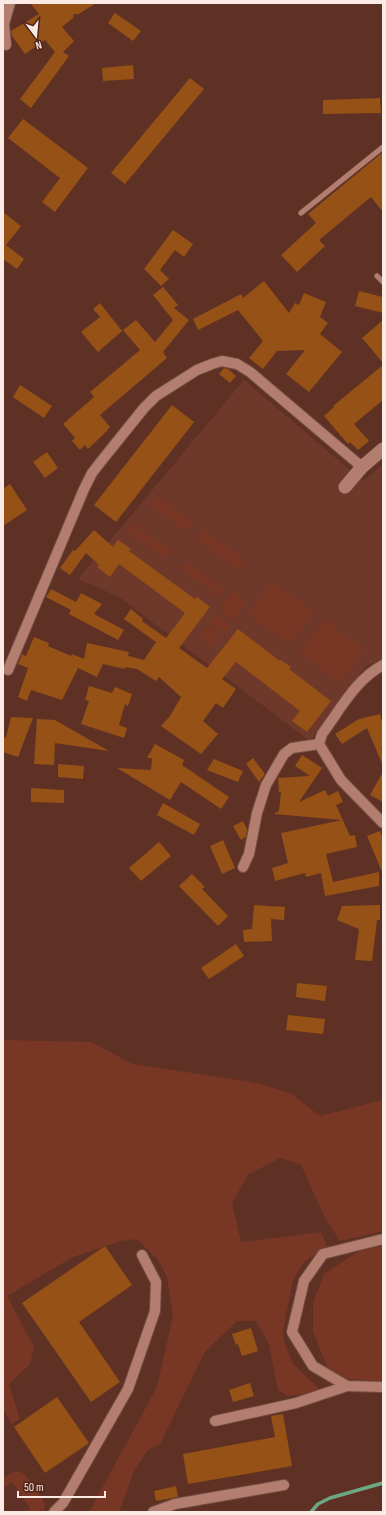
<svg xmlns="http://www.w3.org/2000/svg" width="386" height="1515" font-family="'Sofia Sans Condensed',sans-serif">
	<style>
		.built { fill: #6e382a }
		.green { fill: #783625 }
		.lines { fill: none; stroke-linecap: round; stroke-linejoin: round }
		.stream { stroke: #6ea783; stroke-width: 3.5 }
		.building { fill: #955116 }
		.service-casing { stroke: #724e44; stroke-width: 6 }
		.minor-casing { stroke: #724e44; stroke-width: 12 }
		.secondary-casing { stroke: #724e44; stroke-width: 14 }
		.service { stroke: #b37e6f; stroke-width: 5 }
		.minor { stroke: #b37e6f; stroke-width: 10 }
		.secondary { stroke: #b37e6f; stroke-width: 13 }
	</style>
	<rect width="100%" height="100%" fill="#5f3124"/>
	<path class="built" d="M244,380L363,481L383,464V657L381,660L366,666L310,741L119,597L78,579Z"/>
	<g class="green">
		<path d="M157,496L193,523L187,532L150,505Z"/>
		<path d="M132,523L172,551L166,559L127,530Z"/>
		<path d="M202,529L245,561L239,570L196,538Z"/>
		<path d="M185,561L224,590L219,597L179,568Z"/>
		<path d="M272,580L314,611L289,645L247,614Z"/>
		<path d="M233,591L247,602L233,621L219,610Z"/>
		<path d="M216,615L230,625L224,633L210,622Z"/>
		<path d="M324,619L366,649L341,683L299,653Z"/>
		<path d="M208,626L222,636L214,648L199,637Z"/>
		<path d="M3,1040L91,1042L133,1064L252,1082L290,1093L320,1116L383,1100V1231L340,1241L325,1218L301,1165L280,1158L248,1175L232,1203L241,1242L321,1232L327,1246L303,1263L293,1280L283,1331L284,1342L293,1364L319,1389L310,1393L287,1396L278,1390L269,1344L256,1321H237L205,1352L160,1444L148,1450L134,1471L119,1512H89L157,1387L173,1315L167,1277L158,1260L137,1239L121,1241L73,1257L7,1296L34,1347L30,1364L9,1384L20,1419L12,1424L3,1409Z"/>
		<path d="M383,1244V1381L347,1379L328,1369L313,1331V1303L324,1274L356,1253Z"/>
		<path d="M18,1471L25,1474L43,1500L45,1504L44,1512H26L30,1508L12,1482L3,1488V1478L13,1472Z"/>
	</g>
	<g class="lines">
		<path class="stream" d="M311,1512L318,1504L330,1498L383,1483"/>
	</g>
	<g class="building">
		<path d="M30,3H96L79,14H74L73,18L62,27L74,41L63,52L69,56L31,108L20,99L55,52L45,40L25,54L12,36L11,31L39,14Z"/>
		<path d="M115,13L141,31L133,41L108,23Z"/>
		<path d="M133,65L134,79L103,81L102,68Z"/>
		<path d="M190,78L204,89L125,184L111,173Z"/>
		<path d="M380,98L381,113L323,114V100Z"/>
		<path d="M23,119L88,168L55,212L42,202L60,178L8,138Z"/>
		<path d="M383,152V212L371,197L319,240L325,246L297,272L281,255L316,223L308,214Z"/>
		<path d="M3,212L21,226L6,245L24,259L17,269L3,259Z"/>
		<path d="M173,230L193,244L184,257L175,250L160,270L169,279L161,286L144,269Z"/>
		<path d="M264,281L289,313L295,303L299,305L304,293L326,302L320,317L328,323L320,334L342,352L309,392L286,374L305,350L277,351L263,369L249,358L263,341L238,310L198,330L193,319L241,294L243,298Z"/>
		<path d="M163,287L178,305L174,308L189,320L163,352L167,358L100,415L110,427L107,430V431L88,449L85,445L80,450L72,441L75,438L63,424L94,397L90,392L140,350L123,330L136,320L155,342L173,320L153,295Z"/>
		<path d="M359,291L383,297V313L355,306Z"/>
		<path d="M100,303L122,331L98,352L81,332L100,317L93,309Z"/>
		<path d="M383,320V363L362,338Z"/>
		<path d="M383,365V400L354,424L369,441L358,450L350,442L348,444L324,416L334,407L333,406Z"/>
		<path d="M224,368L228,369L236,376L230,383L219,374Z"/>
		<path d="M20,385L52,406L44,418L13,397Z"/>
		<path d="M172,405L194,422L116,522L94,505Z"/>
		<path d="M47,452L58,468L45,478L33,462Z"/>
		<path d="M10,484L27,510L3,526V489Z"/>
		<path d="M94,530L113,547L118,540L131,549L129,551L195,599L197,597L210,607L179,648L207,668L238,629L280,661L281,660L291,667L289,669L331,701L307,732L292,721L300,711L236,662L222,679L236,689L223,708L216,703L203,721L218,734L201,754L161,726L170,716L181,697L159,677L156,681L137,669L125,667V669L103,664L97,677L78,668L62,700L31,690L27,701L18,697L28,668L18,664L22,654L26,656L34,637L49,643L48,646L71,656L72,654L84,659L87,643L129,652L128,656L144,660L156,642L124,619L131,609L143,619L142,621L166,638L185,613L119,564L110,577L97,567L99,565L86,553L70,575L60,568L73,550L75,551Z"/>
		<path d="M51,589L76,602L81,593L102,604L94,614L124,630L118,640L69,614L71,610L46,597Z"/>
		<path d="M89,686L112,693L115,687L132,694L128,706L125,704L119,725L127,728L124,738L81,724L89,701L85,700Z"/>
		<path d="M380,714L383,725V766L367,728L342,744L335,734L359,719Z"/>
		<path d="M11,717L33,718L18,757L3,752V737L6,738Z"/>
		<path d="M37,719L55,720L109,751L55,743L54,765L34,764Z"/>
		<path d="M155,744L184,760L182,765L229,797L221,809L181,782L170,800L117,768L151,770L152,758H147Z"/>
		<path d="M302,755L322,768L299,802L325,790L328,796L338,791L343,802L336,805L350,836L355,835L357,847L326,854L333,882L379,872V886L325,896L321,873L306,877L305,873L275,881L272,868L288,863L281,833L342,820L274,814L279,811L281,792H279L278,778L310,776L295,766Z"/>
		<path d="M253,758L265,774L259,782L246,764Z"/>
		<path d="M214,759L243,771L238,782L207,770Z"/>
		<path d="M58,764L84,766L83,779L58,777Z"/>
		<path d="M383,772V802L370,795Z"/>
		<path d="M31,788L64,790V803L31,802Z"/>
		<path d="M163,803L200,824L194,835L157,815Z"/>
		<path d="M243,821L247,829L246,837L241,840L233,826Z"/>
		<path d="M380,831L383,838V874L367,836Z"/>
		<path d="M223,840L235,868L222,874L210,846Z"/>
		<path d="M159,842L171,856L141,881L129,868Z"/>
		<path d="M192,874L205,887L202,889L228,916L218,926L179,886Z"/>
		<path d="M254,905L285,907L284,920L271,919L272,941L244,942L243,930L252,929Z"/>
		<path d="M380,905V920H377L372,961L355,960L359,929L337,920L342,906Z"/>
		<path d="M236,944L244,956L209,979L201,968Z"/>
		<path d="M297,983L327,986L325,1001L296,997Z"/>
		<path d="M288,1015L325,1019L323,1034L286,1030Z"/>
		<path d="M105,1246L132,1285L79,1322L120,1382L91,1402L22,1303Z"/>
		<path d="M251,1328L258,1351L242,1356L238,1344L236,1345L232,1334Z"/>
		<path d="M250,1383L254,1396L233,1402L229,1390Z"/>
		<path d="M57,1397L89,1443L45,1473L14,1427Z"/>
		<path d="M283,1414L292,1466L188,1484L183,1454L275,1437L271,1416Z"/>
		<path d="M176,1486L178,1497L156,1501L154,1491Z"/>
	</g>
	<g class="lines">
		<g class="service-casing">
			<g id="service">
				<path d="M301,213L383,147"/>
				<path d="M377,276L383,282"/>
			</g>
		</g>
		<g class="minor-casing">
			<g id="minor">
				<path d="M6,45L4,24L10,3"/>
				<path d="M8,670L84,489L92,473L103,459L144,408L156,396L197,370L212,364L222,361L237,364L250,372L362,467"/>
				<path d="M319,744L322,734C340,710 356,679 383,665"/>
				<path d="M243,867L249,854L257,813L266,785L284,754L292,748L319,744L341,780L383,823"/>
				<path d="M383,1239L323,1254L304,1281L292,1332L313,1366L347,1386L383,1387"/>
				<path d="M215,1421L296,1403L347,1386"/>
				<path d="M54,1512L63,1503L128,1389L155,1311L156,1282L142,1255"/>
				<path d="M153,1512L175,1504L284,1485"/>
			</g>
		</g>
		<g class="secondary-casing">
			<path id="secondary" d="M345,487L362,467L383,449"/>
		</g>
		<use href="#service" class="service"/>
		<use href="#minor" class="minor"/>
		<use href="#secondary" class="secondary"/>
	</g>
	<rect width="386" height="1515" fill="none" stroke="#fceae5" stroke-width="8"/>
	<g transform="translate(36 36) rotate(164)" stroke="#53261a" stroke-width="3" paint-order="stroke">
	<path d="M0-3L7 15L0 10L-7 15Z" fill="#fceae5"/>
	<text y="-6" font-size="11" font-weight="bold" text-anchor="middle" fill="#fceae5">N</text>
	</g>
	<path d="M18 1491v6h87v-6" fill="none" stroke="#fceae5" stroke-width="2"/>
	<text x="24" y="1491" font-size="12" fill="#fceae5" stroke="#53261a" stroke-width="3" paint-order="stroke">50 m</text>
</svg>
